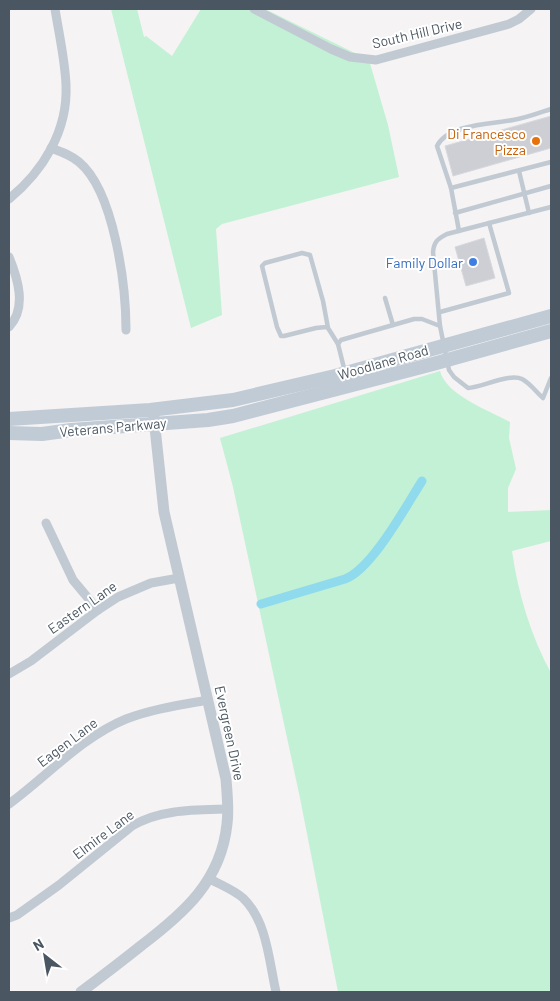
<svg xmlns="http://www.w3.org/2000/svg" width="560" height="1001" font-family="Barlow,sans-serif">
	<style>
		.green { fill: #c3f1d5 }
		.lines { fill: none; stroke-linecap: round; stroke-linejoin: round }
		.canal { stroke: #90daee; stroke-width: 9 }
		.building { fill: #cdcfd5; stroke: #d7d9de }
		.service { stroke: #c1cad2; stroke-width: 4.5 }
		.minor { stroke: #c1cad2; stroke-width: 9 }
		.tertiary { stroke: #c1cad2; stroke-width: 11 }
		.secondary { stroke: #c1cbd6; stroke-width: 14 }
		.food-dot { fill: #e8710a; stroke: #fff; stroke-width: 2 }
		.shop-dot { fill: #3f7fe0; stroke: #fff; stroke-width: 2 }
		.labels { text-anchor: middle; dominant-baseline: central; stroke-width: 4; stroke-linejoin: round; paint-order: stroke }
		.street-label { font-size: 14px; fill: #4a5661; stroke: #fff }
		.food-label { font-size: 14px; fill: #c56008; stroke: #fff; text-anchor: end }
		.shop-label { font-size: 14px; fill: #366cbe; stroke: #fff; text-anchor: end }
	</style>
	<rect width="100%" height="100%" fill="#f5f3f3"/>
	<g class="green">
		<path d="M111,9H137L144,37L146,36L172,56L201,9H265L369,60L388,125L399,177L222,224L216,229L222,315L191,328Z"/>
		<path d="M440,371C446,395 488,410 510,422L509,438L516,469L508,488V512L551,510V541L512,551C518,594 531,636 551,673V992H338L300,798L233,487L220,438Z"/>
	</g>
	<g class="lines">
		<path class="canal" d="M261,604L345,579C372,569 406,506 422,481"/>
	</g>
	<g class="building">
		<path d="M551,116V148L453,176L445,146Z"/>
		<path d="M484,238L495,278L466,286L455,247Z"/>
	</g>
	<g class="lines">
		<g class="service">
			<path d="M519,171L529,213"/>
			<path d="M451,188L551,162"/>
			<path d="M551,207L447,234C437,239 434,242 433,252L440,326L449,370L454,377L468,388C482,387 510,373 522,379C530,383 537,393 543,398L551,378"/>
			<path d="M455,213L551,186"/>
			<path d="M459,231L451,188L437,146C448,124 491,124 513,120C526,118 539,113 551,109"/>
			<path d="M385,298L393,325"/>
			<path d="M440,312L509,293L489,223"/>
			<path d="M328,328L326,327L316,328L284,336H281L277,327L262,266L265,263L302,253L310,255L323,301L328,328L338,344"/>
			<path d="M345,372L338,344L341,340L414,319H422L440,326"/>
		</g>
		<g class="minor">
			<path d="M254,9L331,49L350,57L376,60L509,24L519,19L531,9"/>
			<path d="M51,148C62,152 71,155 79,162C114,191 126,285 126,330"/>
			<path d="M9,199C43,171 68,131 66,85C65,60 59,34 55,9"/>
			<path d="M9,257C18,279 27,308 9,327"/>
			<path d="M46,523L73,580L98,610"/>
			<path d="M9,674L31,661L98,610L118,597L151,583L179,578"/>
			<path d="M9,804C46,777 82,737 126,719C152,709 180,705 208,700"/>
			<path d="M210,879C221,885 234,890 243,898C267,921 269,961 276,992"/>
			<path d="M9,918L17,915L59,885L132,826C160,809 195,810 227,809"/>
		</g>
		<path class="tertiary" d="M81,992C101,977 122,961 142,945C184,913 221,881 227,824C229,809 227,794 226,779L164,512L153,409"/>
		<g class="secondary">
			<path d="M9,419L150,410L233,400L335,376L551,316"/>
			<path d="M9,433L42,434L71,430L208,420L233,416L433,364L551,331"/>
		</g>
	</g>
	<circle class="food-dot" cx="536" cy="141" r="5"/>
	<circle class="shop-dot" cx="473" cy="262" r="5"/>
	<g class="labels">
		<g class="street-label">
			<text transform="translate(417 33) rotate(-13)">South Hill Drive</text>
			<text transform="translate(383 362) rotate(-16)">Woodlane Road</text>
			<text transform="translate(113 427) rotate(-5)">Veterans Parkway</text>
			<text transform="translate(82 607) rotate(-35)">Eastern Lane</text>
			<text transform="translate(230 733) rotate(78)">Evergreen Drive</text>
			<text transform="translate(67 742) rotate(-37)">Eagen Lane</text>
			<text transform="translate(103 834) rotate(-37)">Elmire Lane</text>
		</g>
		<g class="food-label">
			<text x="526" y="133">Di Francesco<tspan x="526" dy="16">Pizza</tspan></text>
		</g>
		<g class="shop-label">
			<text x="463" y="262">Family Dollar</text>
		</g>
	</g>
	<rect width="560" height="1001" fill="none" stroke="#4a5661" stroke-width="20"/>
	<g transform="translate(45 956) rotate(329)" stroke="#ffffff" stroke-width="4" paint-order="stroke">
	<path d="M0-4L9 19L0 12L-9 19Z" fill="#4a5661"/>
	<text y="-8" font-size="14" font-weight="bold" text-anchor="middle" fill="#4a5661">N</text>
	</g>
</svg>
